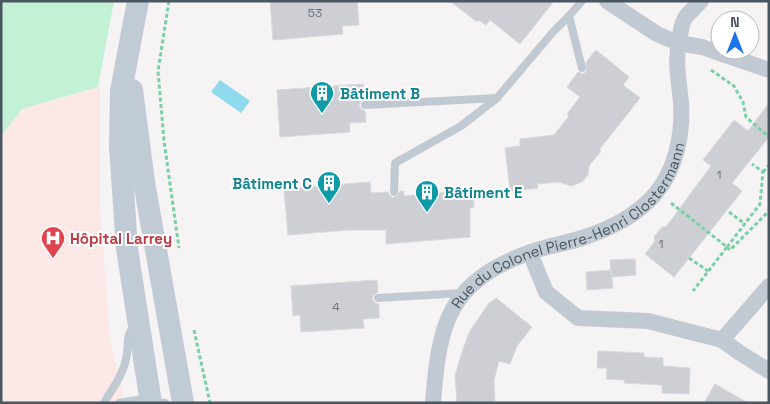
<svg xmlns="http://www.w3.org/2000/svg" width="770" height="404" font-family="'Space Grotesk',sans-serif">
	<style>
		.medical { fill: #fce8e6 }
		.green { fill: #c3f1d5 }
		.water { fill: #90daee }
		.building { fill: #cdcfd5; stroke: #d7d9de }
		.lines { fill: none; stroke-linecap: round; stroke-linejoin: round }
		.path { stroke: #7ad0a6; stroke-width: 3; stroke-dasharray: 4 2.5; stroke-linecap: butt }
		.lane { stroke: #c1cad2; stroke-width: 8 }
		.street { stroke: #c1cad2; stroke-width: 16 }
		.secondary { stroke: #c1cbd6; stroke-width: 22 }
		.labels { text-anchor: middle; dominant-baseline: central; stroke-width: 4; stroke-linejoin: round; paint-order: stroke }
		.number-label { font-size: 12px; fill: #6b747e }
		.culture-label { font-size: 15px; font-weight: bold; fill: #0d838f; stroke: #fff; text-anchor: start }
		.street-label { font-size: 15px; fill: #4a5661; stroke: #fff }
		.health-label { font-size: 15px; font-weight: bold; fill: #be3a42; stroke: #fff; text-anchor: start }
	</style>
	<rect width="100%" height="100%" fill="#f5f3f3"/>
	<path class="medical" d="M100,87V207L108,311L110,341L125,403H1V136L21,109Z"/>
	<path class="green" d="M1,1H114L98,87L22,109L1,136Z"/>
	<path class="water" d="M220,80L250,101L241,113L211,92Z"/>
	<g class="building">
		<path d="M270,1H357L359,25L342,26L343,34L273,40Z"/>
		<path d="M450,1H554L520,44L490,20L486,25L479,20L477,22Z"/>
		<path d="M596,50L629,77L623,85L640,98L599,150L601,151L589,166L588,175L582,182L571,186L559,182L537,184L538,188L510,191L505,148L520,146V139L554,135L569,116L567,114L580,97L567,87L578,72L583,74L586,72V62Z"/>
		<path d="M363,84L364,99L360,102L359,106L362,110L365,111L366,122L349,123L350,132L280,137L277,90Z"/>
		<path d="M769,103V137L732,183L742,191L674,277L645,254L655,241L654,237L662,227H666L711,166L703,160L734,120L748,131Z"/>
		<path d="M370,182L371,193L388,192L389,195L393,198L398,195L400,191H404V196L473,190L474,207L470,208V237L386,244V230H348L288,235L284,189Z"/>
		<path d="M635,259L636,275L612,277L611,271L613,288L587,290L586,272L611,270L610,260Z"/>
		<path d="M377,280L378,292L373,295L372,299L375,303L379,304V318L363,319L364,328L301,332L300,315L293,316L291,286Z"/>
		<path d="M496,298L532,327L517,346L510,364L499,361L494,380L495,403L457,402L455,376L463,349L470,331L489,303Z"/>
		<path d="M598,351L644,353V357L663,358V366L690,368L689,394L662,393V385L624,383L625,380L606,379L607,368H597Z"/>
		<path d="M715,384L748,403H704Z"/>
	</g>
	<g class="lines">
		<g class="path">
			<path d="M169,1L158,71L164,141L179,248"/>
			<path d="M711,70L734,86L743,102L746,117L769,137"/>
			<path d="M763,172L769,165"/>
			<path d="M671,203L727,247L693,291"/>
			<path d="M729,212L745,224"/>
			<path d="M727,247L760,204L763,172L752,164"/>
			<path d="M727,247L730,250L769,211"/>
			<path d="M689,258L708,271"/>
			<path d="M194,330L210,403"/>
		</g>
		<g class="lane">
			<path d="M569,16L582,68"/>
			<path d="M365,105L497,98"/>
			<path d="M394,192L395,163L461,126L497,98L553,32L569,16L582,1"/>
			<path d="M378,298L463,293"/>
			<path d="M104,403C112,389 123,375 126,359C130,345 124,337 135,325"/>
			<path d="M119,403L137,400L165,403"/>
		</g>
		<g class="street">
			<path d="M607,1L657,34L678,43L702,47L769,70"/>
			<path d="M530,253L546,292L578,318L648,321L722,340L740,353L769,371"/>
			<path d="M722,340L769,286"/>
			<path id="s1" d="M433,403C439,323 448,283 528,253C543,247 563,244 579,239C608,230 637,216 656,193C676,169 683,134 681,103C679,79 674,61 680,36C681,30 682,22 685,18C689,12 696,7 701,1"/>
		</g>
		<g class="secondary">
			<path d="M138,1L121,91L120,146L127,249L151,403"/>
			<path d="M132,90L144,182L183,403"/>
		</g>
	</g>
	<defs>
		<g id="building-pin" transform="scale(1.25)"><path d="M0 17L-7.5 6A9.5 9.5 0 1 1 7.5 6Z" fill="#0f9aa8" stroke="#fff"/><path d="M-4-6H4V6H1V3H-1V6H-4ZM-2.5-4.3h1.7v1.8h-1.7ZM.8-4.3h1.7v1.8H.8ZM-2.5-1h1.7V.8h-1.7ZM.8-1h1.7V.8H.8Z" fill="#fff"/></g>
		<g id="hospital-pin" transform="scale(1.25)"><path d="M0 17L-7.5 6A9.5 9.5 0 1 1 7.5 6Z" fill="#e0444e" stroke="#fff"/><path d="M-5-5h3v3.5h4V-5h3V5h-3V1.5h-4V5h-3Z" fill="#fff"/></g>
	</defs>
	<g fill-rule="evenodd">
		<use href="#building-pin" x="322" y="93"/>
		<use href="#building-pin" x="329" y="183"/>
		<use href="#building-pin" x="427" y="192"/>
		<use href="#hospital-pin" x="53" y="238"/>
	</g>
	<g class="labels">
		<g class="number-label">
			<text x="315" y="13">53</text>
			<text x="719" y="175">1</text>
			<text x="661" y="244">1</text>
			<text x="336" y="307">4</text>
		</g>
		<g class="culture-label">
			<text x="340" y="93">Bâtiment B</text>
			<text x="312" y="183" text-anchor="end">Bâtiment C</text>
			<text x="444" y="192">Bâtiment E</text>
		</g>
		<g class="street-label">
			<text stroke="none"><textPath href="#s1" startOffset="246">Rue du Colonel Pierre-Henri Clostermann</textPath></text>
		</g>
		<g class="health-label">
			<text x="70" y="238">Hôpital Larrey</text>
		</g>
	</g>
	<rect width="770" height="404" fill="none" stroke="#4a5661" stroke-width="5"/>
	<g transform="translate(735 35)"><circle r="24" fill="#ffffff" stroke="#b7bbc0"/>
	<path d="M0-4L9 19L0 12L-9 19Z" fill="#1a73e8"/>
	<text y="-8" font-size="14" font-weight="bold" text-anchor="middle" fill="#4a5661">N</text>
	</g>
</svg>
